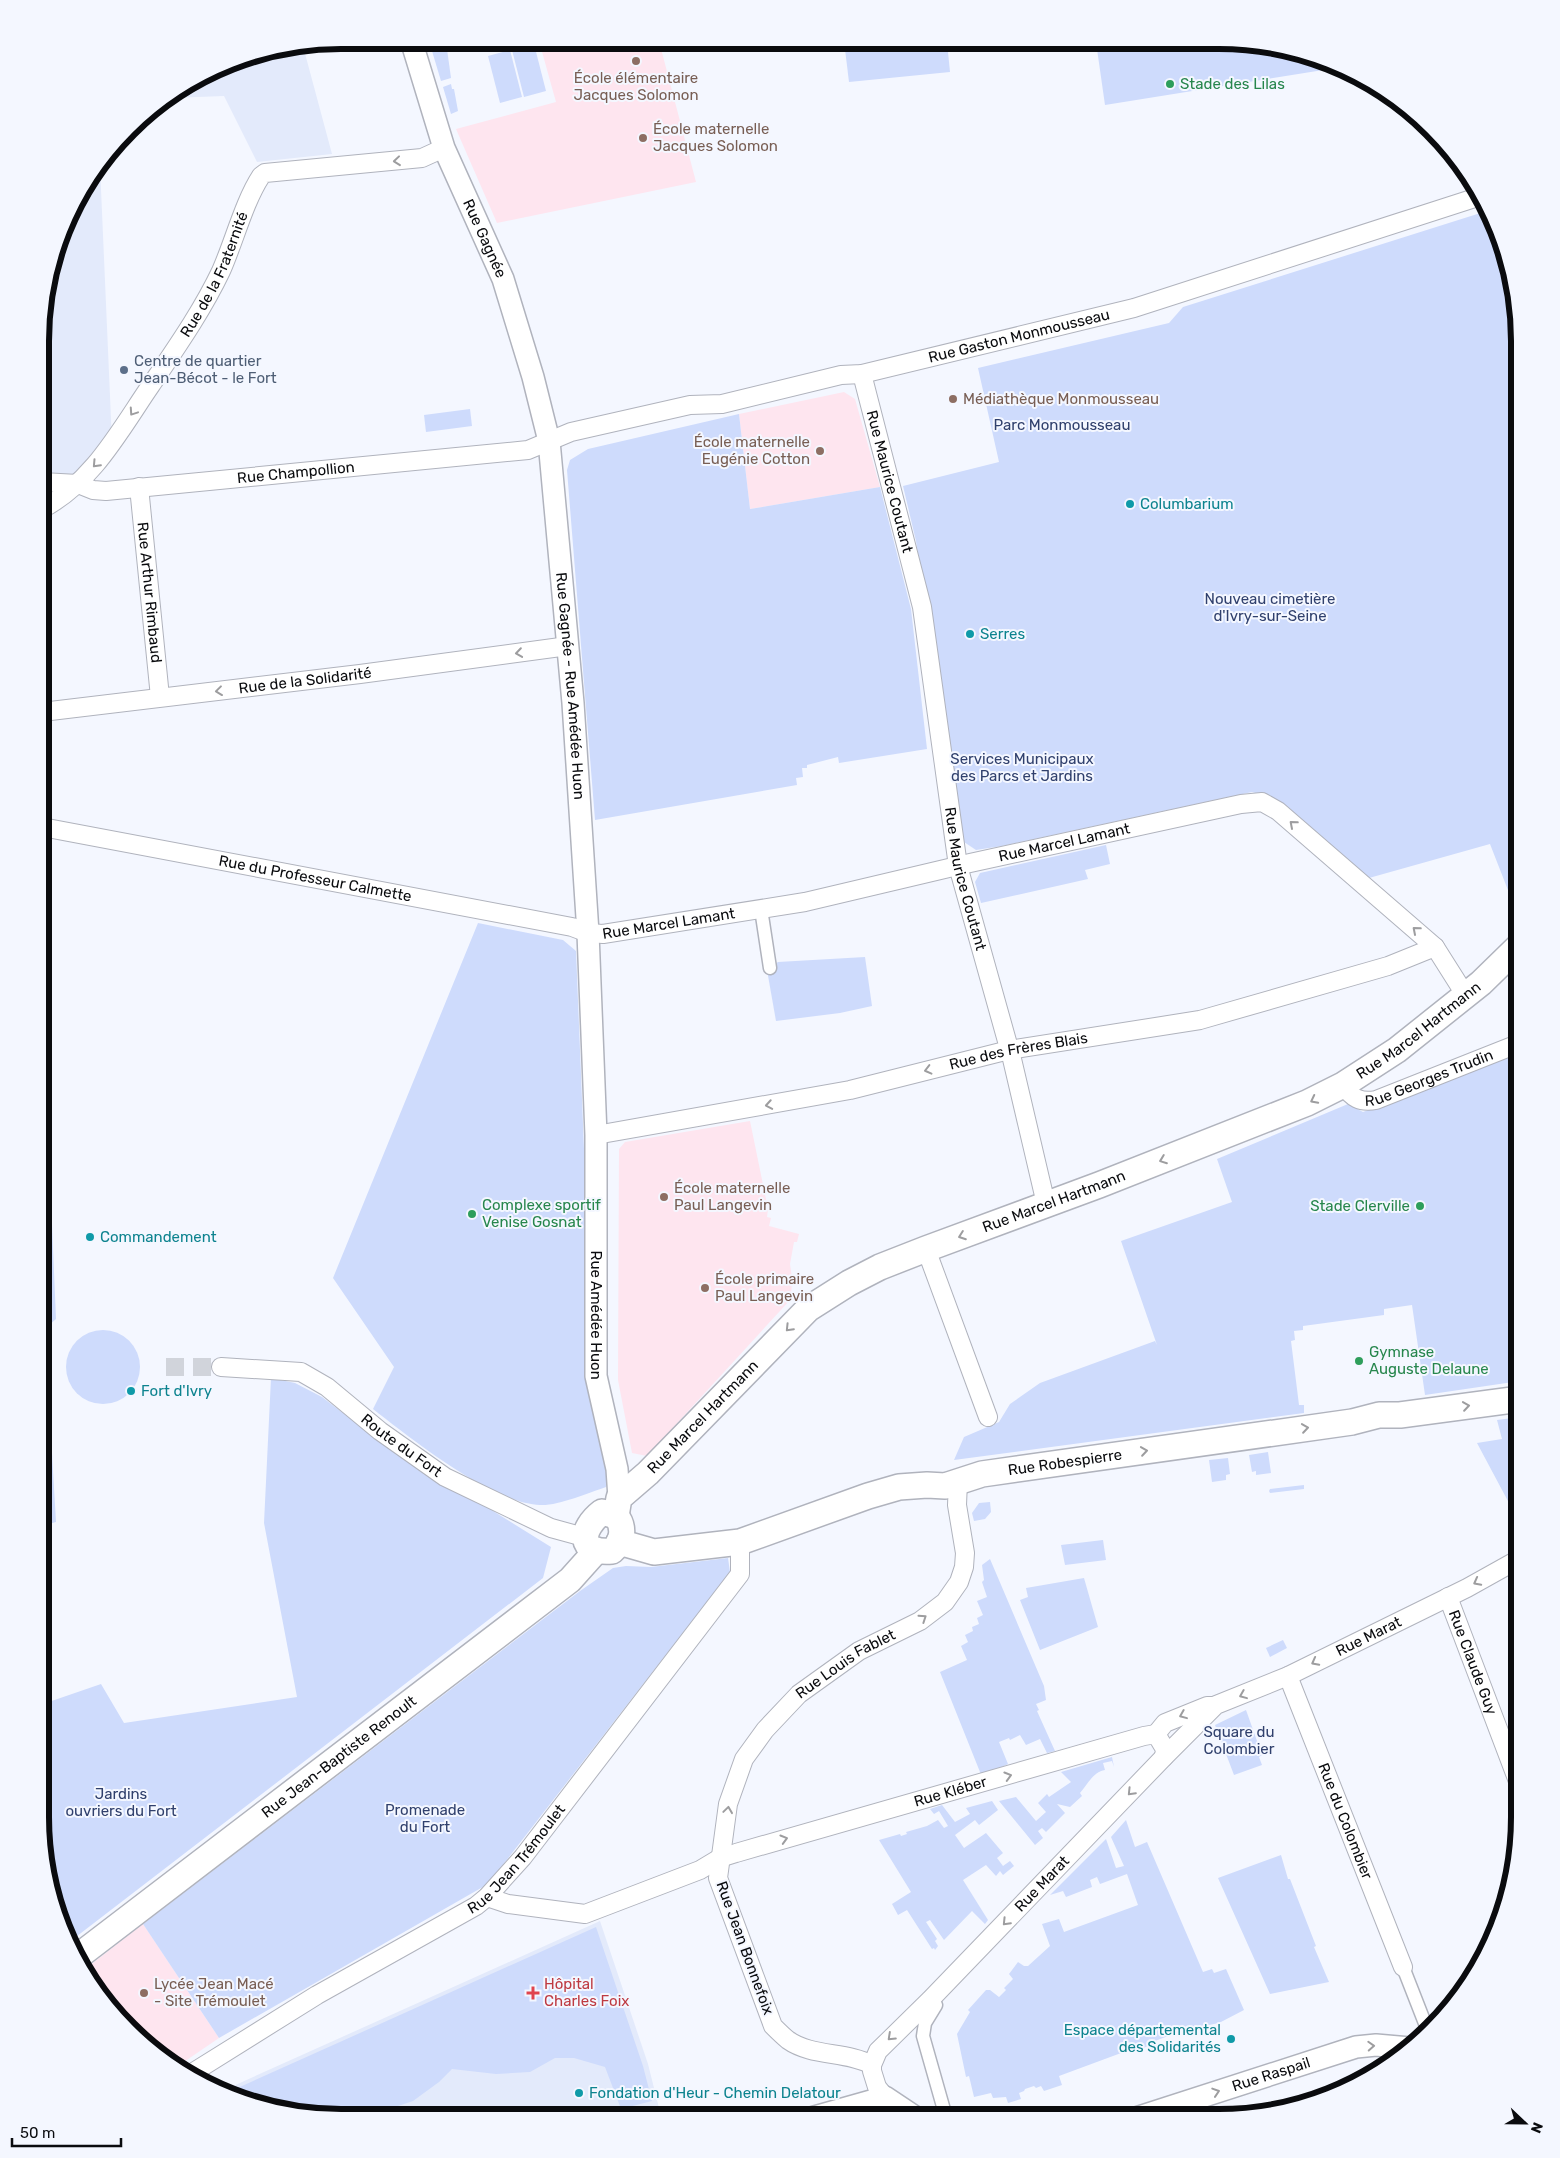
<svg xmlns="http://www.w3.org/2000/svg" width="1560" height="2158" font-family="Rubik,sans-serif">
	<style>
		.built { fill: #e3eafb }
		.education { fill: #fee5ef }
		.green { fill: #cedbfc }
		.lines { fill: none; stroke-linecap: round; stroke-linejoin: round }
		.minor-tunnel { stroke: #d1d4db; stroke-width: 18; stroke-dasharray: 18 9; stroke-linecap: butt }
		.pedestrian-casing { stroke: #b0b3bd; stroke-width: 15 }
		.minor-casing { stroke: #b0b3bd; stroke-width: 20 }
		.tertiary-casing { stroke: #b0b3bd; stroke-width: 24 }
		.secondary-casing { stroke: #b0b3bd; stroke-width: 28 }
		.pedestrian { stroke: #fff; stroke-width: 12 }
		.minor { stroke: #fff; stroke-width: 18 }
		.tertiary { stroke: #fff; stroke-width: 21 }
		.secondary { stroke: #fff; stroke-width: 25 }
		.oneway { stroke: #9d9d9f }
		.education-dot { fill: #8d6e63; stroke: #f4f7ff; stroke-width: 2 }
		.leisure-dot { fill: #2e9e5b; stroke: #f4f7ff; stroke-width: 2 }
		.service-dot { fill: #5c6f8a; stroke: #f4f7ff; stroke-width: 2 }
		.culture-dot { fill: #0f9aa8; stroke: #f4f7ff; stroke-width: 2 }
		.health-dot { fill: #e0444e; stroke: #f4f7ff; stroke-width: 2 }
		.labels { text-anchor: middle; dominant-baseline: central; stroke-width: 4; stroke-linejoin: round; paint-order: stroke }
		.education-label { font-size: 15px; fill: #785e54; stroke: #f4f7ff; text-anchor: start }
		.leisure-label { font-size: 15px; fill: #27864d; stroke: #f4f7ff; text-anchor: start }
		.street-label { font-size: 15px; fill: #0a0b0e; stroke: #f4f7ff }
		.service-label { font-size: 15px; fill: #4e5e75; stroke: #f4f7ff; text-anchor: start }
		.park-label { font-size: 15px; fill: #30406d; stroke: #f4f7ff }
		.culture-label { font-size: 15px; fill: #0d838f; stroke: #f4f7ff; text-anchor: start }
		.health-label { font-size: 15px; fill: #be3a42; stroke: #f4f7ff; text-anchor: start }
		.rim { fill: none; stroke: #0a0b0e; stroke-width: 6 }
	</style>
	<rect width="100%" height="100%" fill="#f4f7ff"/>
	<g class="built">
		<path d="M303,46L332,154L257,162L224,96L171,98L244,56Z"/>
		<path d="M100,166L112,442L78,484L42,482L43,302L80,191Z"/>
		<path d="M600,1921L648,2064L661,2116L302,2115L244,2102L222,2091Z"/>
	</g>
	<g class="education">
		<path d="M539,41H659L696,182L497,223L456,129L556,102Z"/>
		<path d="M844,392L855,399L880,487L750,509L739,414Z"/>
		<path d="M750,1121L768,1209L767,1217L771,1218L769,1226L799,1234L797,1242H794L790,1264L792,1278L791,1299L647,1456L632,1453L618,1380L619,1149L625,1142Z"/>
		<path d="M143,1924L219,2038L175,2068L115,2016L84,1970Z"/>
	</g>
	<g class="green">
		<path d="M844,41L947,42L950,72L849,82Z"/>
		<path d="M1096,42L1258,43L1334,63L1342,67L1105,105Z"/>
		<path d="M534,44L546,91L524,97L512,50Z"/>
		<path d="M447,49L451,78L441,81L432,51Z"/>
		<path d="M510,50L522,97L500,103L488,56Z"/>
		<path d="M451,84L452,89H454L458,111L451,114L443,87Z"/>
		<path d="M1490,210L1510,264L1520,341V921L1490,844L1369,878L1272,798L1252,792L1002,846L976,850L964,842L916,541L903,486L999,462L978,368L1169,323L1183,307Z"/>
		<path d="M470,409L472,426L426,432L424,415Z"/>
		<path d="M739,414L750,509L880,487L911,609L927,749L839,763L838,757L807,765V768H802L803,777L796,778L797,785L595,820L567,470L570,460L588,449Z"/>
		<path d="M1106,845L1110,864L1085,870L1088,879L981,903L975,882L980,873Z"/>
		<path d="M478,923L563,940L576,951L584,1149L585,1377L609,1474L606,1487C588,1493 558,1506 540,1505C493,1504 410,1438 373,1409L394,1367L333,1278Z"/>
		<path d="M865,957L872,1006L840,1013L776,1021L767,970L778,962Z"/>
		<path d="M1520,1052V1381L1425,1395L1412,1305L1384,1309V1315L1303,1326V1330L1294,1331L1295,1340L1291,1341L1299,1405H1304V1413L954,1460L964,1437L999,1422L1010,1404L1040,1383L1155,1341L1157,1345L1121,1241L1232,1202L1217,1159L1348,1104L1363,1112Z"/>
		<path d="M41,1224H52L56,1319L41,1332Z"/>
		<circle cx="103" cy="1367" r="37"/>
		<path d="M271,1378L295,1383L322,1397L377,1439L551,1547L543,1578L68,1943L50,1894L40,1817V1705L101,1684L124,1723L297,1697L264,1523Z"/>
		<path d="M1520,1417L1519,1499L1509,1503L1477,1443L1502,1439L1497,1420Z"/>
		<path d="M51,1436L56,1522L41,1526V1439Z"/>
		<path d="M1268,1452L1271,1473L1256,1475V1471L1252,1472L1249,1455Z"/>
		<path d="M1228,1458L1230,1474L1226,1475V1480L1212,1482L1209,1460Z"/>
		<path d="M1304,1485V1489L1270,1493L1269,1491L1270,1489Z"/>
		<path d="M990,1502L991,1512L985,1519L974,1521L972,1513L979,1503Z"/>
		<path d="M1103,1540L1106,1560L1065,1565L1061,1545Z"/>
		<path d="M728,1558L730,1572L488,1884L219,2038L143,1924L580,1591L613,1568L626,1566L651,1567Z"/>
		<path d="M990,1559L1044,1686L1046,1700L1036,1704L1039,1710L1037,1711L1055,1751L1047,1753L1040,1739L1026,1745L1020,1735L1010,1740L1009,1738L999,1742L1008,1764L982,1777L940,1672L967,1660L961,1646L968,1642L965,1635L973,1631L972,1627L979,1624L977,1618L983,1615L977,1601L987,1597L982,1582L984,1580L982,1565Z"/>
		<path d="M1084,1578L1098,1627L1040,1650L1020,1600L1028,1597L1026,1588Z"/>
		<path d="M1283,1640L1287,1648L1270,1657L1266,1648Z"/>
		<path d="M1246,1710L1262,1755L1259,1757L1262,1765L1234,1775L1215,1725Z"/>
		<path d="M1112,1757L1114,1767L1112,1761L1103,1763L1105,1770C1093,1772 1087,1785 1080,1793L1082,1796L1070,1807L1057,1804L1065,1813L1046,1832L1042,1828L1038,1831L1043,1838L1035,1845L999,1801L1016,1797L1036,1821L1046,1812L1038,1803L1047,1794L1049,1797L1071,1782L1061,1772Z"/>
		<path d="M992,1801L998,1810L979,1825L975,1820L955,1835L964,1848L986,1833L1003,1853L997,1858L1003,1866L1010,1861L1014,1866L1003,1875L1000,1871L996,1876L986,1865L963,1880L988,1920L985,1924L972,1911L944,1940L930,1920L926,1922L937,1939L935,1941L938,1946L935,1950L934,1948L932,1949L907,1910L898,1915L892,1904L911,1892L879,1840L900,1834L901,1836L907,1834L906,1832L927,1826L938,1820L944,1828L948,1826L939,1811L934,1814L930,1809L942,1805L955,1822L970,1814L966,1808Z"/>
		<path d="M1126,1820L1135,1847L1147,1842L1203,1972L1212,1969L1214,1973L1226,1969L1244,2010L1219,2023L1184,2030L1147,2044L1148,2046L1141,2049L1140,2046L1059,2076L1062,2085L1044,2091L1041,2086L1036,2088L1034,2086L1025,2089L1024,2091L1019,2093L1021,2099L1008,2103L1006,2097L993,2098L991,2093L974,2097L969,2076L966,2077L957,2034L970,2012L968,2010L986,1990H990L999,1997L1006,1990L1004,1988L1013,1979L1009,1974L1018,1962L1024,1966H1028L1050,1946L1042,1924L1059,1919L1064,1932L1138,1905L1127,1874L1100,1884L1097,1877L1090,1880L1092,1887L1066,1897L1063,1891L1050,1895L1106,1839L1116,1868L1124,1866L1111,1837Z"/>
		<path d="M1281,1855L1288,1879H1290L1316,1946L1314,1947L1329,1982L1270,1994L1218,1878Z"/>
		<path d="M596,1927L643,2066L652,2101L621,2109L605,2067L574,2058H555L530,2072L496,2074L452,2069L439,2082L413,2101L368,2116L302,2115L244,2102L235,2097L233,2090Z"/>
	</g>
	<g class="lines">
		<path class="minor-tunnel" d="M166,1367H221"/>
		<g class="pedestrian-casing">
			<g id="pedestrian">
				<path d="M761,909L770,968"/>
				<path d="M1403,1967L1428,2031"/>
				<path d="M933,2003L936,2005L925,2023L923,2036L946,2117"/>
			</g>
		</g>
		<g class="minor-casing">
			<g id="minor">
				<path id="s1" d="M862,374L922,607L958,866L1012,1059L1046,1204"/>
				<path id="s2" d="M42,482L78,484L93,490L106,491L528,450L571,432L690,405L722,404L841,375L862,374L1134,308L1481,196"/>
				<path id="s3" d="M139,487L160,697"/>
				<path id="s4" d="M42,509C93,482 120,430 151,385C176,348 202,311 221,271C234,242 244,202 261,176L265,173L422,158L444,148"/>
				<path id="s5" d="M42,712L360,674L568,646"/>
				<path id="s6" d="M42,827L572,927L588,933L603,934L805,902L970,863L1241,804L1262,802L1278,811L1435,947L1466,996"/>
				<path id="s7" d="M1343,1085C1352,1098 1360,1103 1376,1100L1520,1043"/>
				<path id="s8" d="M596,1135L850,1090L1009,1050L1200,1020L1388,966L1435,947"/>
				<path d="M926,1249L988,1417"/>
				<path id="s9" d="M221,1367L301,1372L327,1387L380,1431L445,1477L551,1528L584,1537"/>
				<path id="s10" d="M1448,1597L1519,1784"/>
				<path id="s11" d="M1288,1676L1403,1967"/>
				<path d="M1156,1734L1165,1723L1207,1706H1213"/>
				<path id="s12" d="M487,1897L508,1904L585,1914L700,1870L720,1858L736,1853L1144,1736L1156,1734L1165,1749L1164,1757"/>
				<path id="s13" d="M872,2065C846,2051 812,2057 788,2040C783,2036 778,2031 773,2026L718,1878L728,1804L744,1759L765,1730L799,1694L859,1651L920,1621L945,1602L959,1582L964,1567L965,1553L957,1505L958,1481"/>
				<path id="s14" d="M189,2075L317,1995L476,1906L487,1897L523,1857L740,1574V1542"/>
				<path id="s15" d="M885,2097L877,2087L872,2071V2065L878,2051L930,2000L1164,1757L1216,1705L1288,1676L1467,1588L1519,1559"/>
			</g>
		</g>
		<g class="tertiary-casing">
			<g id="tertiary">
				<path id="s16" d="M411,40L444,148L503,279L533,377L549,441L573,703L588,933L596,1135V1376L617,1469L619,1498"/>
				<path d="M814,2117L885,2097L915,2117"/>
				<path id="s17" d="M1136,2118L1356,2047L1376,2045L1410,2048"/>
			</g>
		</g>
		<g class="secondary-casing">
			<g id="secondary">
				<path d="M602,1512L616,1516C625,1527 623,1542 612,1551C577,1554 580,1529 602,1512Z"/>
				<path id="s18" d="M616,1516L619,1498L648,1473L808,1309L849,1283L880,1267L926,1249L1099,1185L1307,1103L1343,1085L1397,1050L1481,983L1520,945"/>
				<path id="s19" d="M619,1542L654,1552L740,1542L868,1496L899,1487L927,1485L945,1486L982,1474L1352,1422L1379,1415H1400L1520,1399"/>
				<path id="s20" d="M76,1958L570,1580L596,1551"/>
			</g>
		</g>
		<use href="#pedestrian" class="pedestrian"/>
		<use href="#minor" class="minor"/>
		<use href="#tertiary" class="tertiary"/>
		<use href="#secondary" class="secondary"/>
	</g>
	<defs><path id="oneway-chevron" d="M-2-3.5L2.5 0L-2 3.5" fill="none" stroke-width="1.6" stroke-linecap="round" stroke-linejoin="round" transform="scale(1.25)"/></defs>
	<g class="oneway">
		<use href="#oneway-chevron" transform="translate(397 161) rotate(174)"/>
		<use href="#oneway-chevron" transform="translate(133 412) rotate(124)"/>
		<use href="#oneway-chevron" transform="translate(96 464) rotate(133)"/>
		<use href="#oneway-chevron" transform="translate(519 653) rotate(172)"/>
		<use href="#oneway-chevron" transform="translate(219 691) rotate(173)"/>
		<use href="#oneway-chevron" transform="translate(1293 824) rotate(-139)"/>
		<use href="#oneway-chevron" transform="translate(1416 930) rotate(-139)"/>
		<use href="#oneway-chevron" transform="translate(928 1070) rotate(166)"/>
		<use href="#oneway-chevron" transform="translate(1314 1100) rotate(153)"/>
		<use href="#oneway-chevron" transform="translate(769 1105) rotate(170)"/>
		<use href="#oneway-chevron" transform="translate(1163 1160) rotate(159)"/>
		<use href="#oneway-chevron" transform="translate(962 1236) rotate(160)"/>
		<use href="#oneway-chevron" transform="translate(789 1328) rotate(134)"/>
		<use href="#oneway-chevron" transform="translate(1466 1406) rotate(-8)"/>
		<use href="#oneway-chevron" transform="translate(1305 1428) rotate(-8)"/>
		<use href="#oneway-chevron" transform="translate(1144 1451) rotate(-8)"/>
		<use href="#oneway-chevron" transform="translate(1477 1582) rotate(152)"/>
		<use href="#oneway-chevron" transform="translate(923 1618) rotate(-34)"/>
		<use href="#oneway-chevron" transform="translate(1315 1662) rotate(152)"/>
		<use href="#oneway-chevron" transform="translate(1243 1695) rotate(158)"/>
		<use href="#oneway-chevron" transform="translate(1183 1715) rotate(158)"/>
		<use href="#oneway-chevron" transform="translate(1008 1776) rotate(-16)"/>
		<use href="#oneway-chevron" transform="translate(1131 1792) rotate(134)"/>
		<use href="#oneway-chevron" transform="translate(728 1810) rotate(-82)"/>
		<use href="#oneway-chevron" transform="translate(784 1839) rotate(-16)"/>
		<use href="#oneway-chevron" transform="translate(1006 1922) rotate(134)"/>
		<use href="#oneway-chevron" transform="translate(891 2037) rotate(137)"/>
		<use href="#oneway-chevron" transform="translate(1371 2046) rotate(-3)"/>
		<use href="#oneway-chevron" transform="translate(1216 2092) rotate(-18)"/>
	</g>
	<g class="education-dot">
		<circle cx="636" cy="61" r="5"/>
		<circle cx="643" cy="138" r="5"/>
		<circle cx="953" cy="399" r="5"/>
		<circle cx="820" cy="451" r="5"/>
		<circle cx="664" cy="1197" r="5"/>
		<circle cx="705" cy="1288" r="5"/>
		<circle cx="144" cy="1993" r="5"/>
	</g>
	<g class="leisure-dot">
		<circle cx="1170" cy="84" r="5"/>
		<circle cx="1420" cy="1206" r="5"/>
		<circle cx="472" cy="1214" r="5"/>
		<circle cx="1359" cy="1361" r="5"/>
	</g>
	<circle class="service-dot" cx="124" cy="370" r="5"/>
	<g class="culture-dot">
		<circle cx="1130" cy="504" r="5"/>
		<circle cx="970" cy="634" r="5"/>
		<circle cx="90" cy="1237" r="5"/>
		<circle cx="131" cy="1391" r="5"/>
		<circle cx="1231" cy="2039" r="5"/>
		<circle cx="579" cy="2093" r="5"/>
	</g>
	<path class="health-dot" d="M530.5 1985.5h5v5h5v5h-5v5h-5v-5h-5v-5h5z"/>
	<g class="labels">
		<g class="education-label">
			<text x="636" y="78" text-anchor="middle">École élémentaire<tspan x="636" dy="17">Jacques Solomon</tspan></text>
			<text x="653" y="129">École maternelle<tspan x="653" dy="17">Jacques Solomon</tspan></text>
			<text x="963" y="399">Médiathèque Monmousseau</text>
			<text x="810" y="442" text-anchor="end">École maternelle<tspan x="810" dy="17">Eugénie Cotton</tspan></text>
			<text x="674" y="1188">École maternelle<tspan x="674" dy="17">Paul Langevin</tspan></text>
			<text x="715" y="1279">École primaire<tspan x="715" dy="17">Paul Langevin</tspan></text>
			<text x="154" y="1984">Lycée Jean Macé<tspan x="154" dy="17">- Site Trémoulet</tspan></text>
		</g>
		<g class="leisure-label">
			<text x="1180" y="84">Stade des Lilas</text>
			<text x="482" y="1205">Complexe sportif<tspan x="482" dy="17">Venise Gosnat</tspan></text>
			<text x="1410" y="1206" text-anchor="end">Stade Clerville</text>
			<text x="1369" y="1352">Gymnase<tspan x="1369" dy="17">Auguste Delaune</tspan></text>
		</g>
		<g class="street-label">
			<text stroke="none"><textPath href="#s16" startOffset="212">Rue Gagnée</textPath></text>
			<text stroke="none"><textPath href="#s4" startOffset="295">Rue de la Fraternité</textPath></text>
			<text stroke="none"><textPath href="#s2" startOffset="995">Rue Gaston Monmousseau</textPath></text>
			<text stroke="none"><textPath href="#s2" startOffset="256">Rue Champollion</textPath></text>
			<text stroke="none"><textPath href="#s1" startOffset="111">Rue Maurice Coutant</textPath></text>
			<text stroke="none"><textPath href="#s3" startOffset="106">Rue Arthur Rimbaud</textPath></text>
			<text stroke="none"><textPath href="#s5" startOffset="265">Rue de la Solidarité</textPath></text>
			<text stroke="none"><textPath href="#s16" startOffset="671">Rue Gagnée - Rue Amédée Huon</textPath></text>
			<text stroke="none"><textPath href="#s6" startOffset="1042">Rue Marcel Lamant</textPath></text>
			<text stroke="none"><textPath href="#s1" startOffset="516">Rue Maurice Coutant</textPath></text>
			<text stroke="none"><textPath href="#s6" startOffset="278">Rue du Professeur Calmette</textPath></text>
			<text stroke="none"><textPath href="#s6" startOffset="638">Rue Marcel Lamant</textPath></text>
			<text stroke="none"><textPath href="#s18" startOffset="960">Rue Marcel Hartmann</textPath></text>
			<text stroke="none"><textPath href="#s8" startOffset="431">Rue des Frères Blais</textPath></text>
			<text stroke="none"><textPath href="#s7" startOffset="96">Rue Georges Trudin</textPath></text>
			<text stroke="none"><textPath href="#s18" startOffset="555">Rue Marcel Hartmann</textPath></text>
			<text stroke="none"><textPath href="#s16" startOffset="1301">Rue Amédée Huon</textPath></text>
			<text stroke="none"><textPath href="#s18" startOffset="135">Rue Marcel Hartmann</textPath></text>
			<text stroke="none"><textPath href="#s9" startOffset="205">Route du Fort</textPath></text>
			<text stroke="none"><textPath href="#s19" startOffset="460">Rue Robespierre</textPath></text>
			<text stroke="none"><textPath href="#s15" startOffset="702">Rue Marat</textPath></text>
			<text stroke="none"><textPath href="#s10" startOffset="70">Rue Claude Guy</textPath></text>
			<text stroke="none"><textPath href="#s13" startOffset="530">Rue Louis Fablet</textPath></text>
			<text stroke="none"><textPath href="#s20" startOffset="331">Rue Jean-Baptiste Renoult</textPath></text>
			<text stroke="none"><textPath href="#s12" startOffset="486">Rue Kléber</textPath></text>
			<text stroke="none"><textPath href="#s11" startOffset="156">Rue du Colombier</textPath></text>
			<text stroke="none"><textPath href="#s14" startOffset="395">Rue Jean Trémoulet</textPath></text>
			<text stroke="none"><textPath href="#s15" startOffset="285">Rue Marat</textPath></text>
			<text transform="translate(745 1948) rotate(70)">Rue Jean Bonnefoix</text>
			<text stroke="none"><textPath href="#s17" startOffset="142">Rue Raspail</textPath></text>
		</g>
		<g class="service-label">
			<text x="134" y="361">Centre de quartier<tspan x="134" dy="17">Jean-Bécot - le Fort</tspan></text>
		</g>
		<g class="park-label">
			<text x="1062" y="425">Parc Monmousseau</text>
			<text x="1270" y="599">Nouveau cimetière<tspan x="1270" dy="17">d'Ivry-sur-Seine</tspan></text>
			<text x="1022" y="759">Services Municipaux<tspan x="1022" dy="17">des Parcs et Jardins</tspan></text>
			<text x="1239" y="1732">Square du<tspan x="1239" dy="17">Colombier</tspan></text>
			<text x="121" y="1794">Jardins<tspan x="121" dy="17">ouvriers du Fort</tspan></text>
			<text x="425" y="1810">Promenade<tspan x="425" dy="17">du Fort</tspan></text>
		</g>
		<g class="culture-label">
			<text x="1140" y="504">Columbarium</text>
			<text x="980" y="634">Serres</text>
			<text x="100" y="1237">Commandement</text>
			<text x="141" y="1391">Fort d'Ivry</text>
			<text x="1221" y="2030" text-anchor="end">Espace départemental<tspan x="1221" dy="17">des Solidarités</tspan></text>
			<text x="589" y="2093">Fondation d'Heur - Chemin Delatour</text>
		</g>
		<g class="health-label">
			<text x="544" y="1984">Hôpital<tspan x="544" dy="17">Charles Foix</tspan></text>
		</g>
	</g>
	<path d="M0 0H1560V2158H0ZM341 49H1219A292 292 0 0 1 1511 341V1817A292 292 0 0 1 1219 2109H341A292 292 0 0 1 49 1817V341A292 292 0 0 1 341 49Z" fill="#f4f7ff" fill-rule="evenodd"/>
	<path class="rim" d="M341 49H1219A292 292 0 0 1 1511 341V1817A292 292 0 0 1 1219 2109H341A292 292 0 0 1 49 1817V341A292 292 0 0 1 341 49Z"/>
	<g transform="translate(1525 2123) rotate(112)" stroke="#f4f7ff" stroke-width="4" paint-order="stroke">
	<path d="M0-4L9 19L0 12L-9 19Z" fill="#0a0b0e"/>
	<text y="-8" font-size="14" font-weight="bold" text-anchor="middle" fill="#0a0b0e">N</text>
	</g>
	<path d="M12 2138v8h109v-8" fill="none" stroke="#0a0b0e" stroke-width="2.5"/>
	<text x="20" y="2138" font-size="15" fill="#0a0b0e" stroke="#f4f7ff" stroke-width="4" paint-order="stroke">50 m</text>
</svg>
